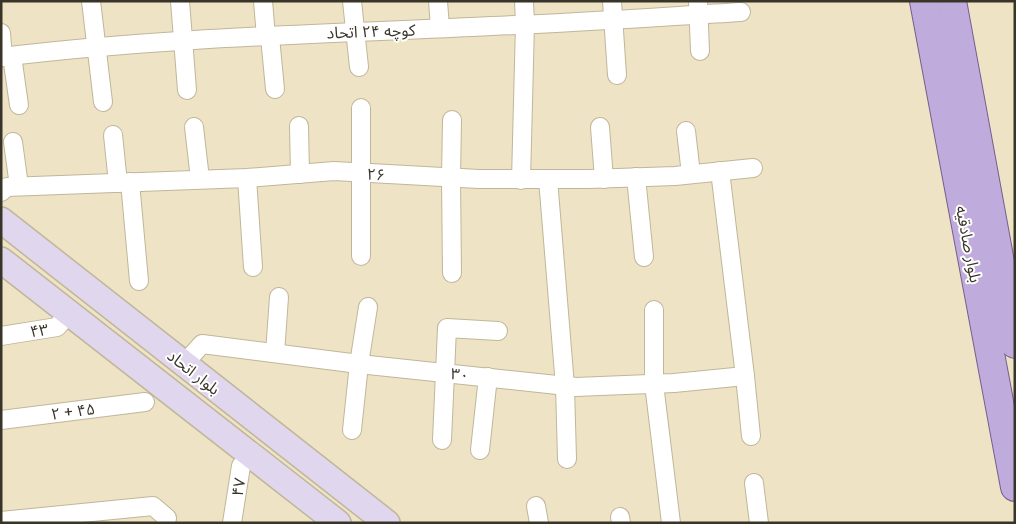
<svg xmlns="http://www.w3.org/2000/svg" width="1016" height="524" font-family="'Golos Text','Noto Sans Arabic',sans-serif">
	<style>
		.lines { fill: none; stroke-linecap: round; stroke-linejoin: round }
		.minor-casing { stroke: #c0b699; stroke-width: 20 }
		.secondary-casing { stroke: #c0b699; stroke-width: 28 }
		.primary-casing { stroke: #755e8d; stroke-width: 30 }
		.minor { stroke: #fff; stroke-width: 18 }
		.secondary { stroke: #e0d6ed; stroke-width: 25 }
		.primary { stroke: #c0acdc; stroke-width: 28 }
		.labels { text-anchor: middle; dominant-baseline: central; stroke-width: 4; stroke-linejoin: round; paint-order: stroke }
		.street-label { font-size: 16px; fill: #383428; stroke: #fff }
	</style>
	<rect width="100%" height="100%" fill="#eee3c5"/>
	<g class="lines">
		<g class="minor-casing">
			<g id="minor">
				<path d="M91,1L103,102"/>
				<path d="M180,1L187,90"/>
				<path d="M263,1L266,37"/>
				<path d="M352,1L359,67"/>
				<path d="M438,1L440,28"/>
				<path d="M612,1L617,75"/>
				<path d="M698,1L700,51"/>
				<path d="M1,33L3,57"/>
				<path d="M270,37L275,89"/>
				<path d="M12,56L19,105"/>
				<path d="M1,57C164,37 328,34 492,26C575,23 658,17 741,12"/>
				<path d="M361,108V256"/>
				<path d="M452,120L451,178L452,273"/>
				<path d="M299,126L300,174"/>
				<path d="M194,127L200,179"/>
				<path d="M600,127L604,179"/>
				<path d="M686,131L691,174"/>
				<path d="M113,135L118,183"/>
				<path d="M13,142L19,186"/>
				<path d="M720,171L745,376L751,436"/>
				<path d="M636,177L644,257"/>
				<path d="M247,178L253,267"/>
				<path d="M548,179L565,386L567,459"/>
				<path d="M521,180L525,24L524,1"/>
				<path d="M130,182L139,281"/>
				<path d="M1,192L7,187L247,178L334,171L479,179H589L675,176L753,168"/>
				<path d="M654,310V384L671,523"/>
				<path d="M1,336L57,327L70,312"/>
				<path d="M275,353L279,297"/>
				<path d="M184,364L202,344L359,364L576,387L674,383L745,376"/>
				<path d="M1,420L145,402"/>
				<path d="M352,430L359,364L368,307"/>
				<path d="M442,440L447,328L498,331"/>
				<path d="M480,450L488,377"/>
				<path d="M754,483L759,523"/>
				<path d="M536,506L539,523"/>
				<path d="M620,517L621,523"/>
				<path d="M1,521L153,506L167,518L166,523"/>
				<path d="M232,523L241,466L251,454"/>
			</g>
		</g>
		<g class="secondary-casing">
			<g id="secondary">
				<path d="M1,220L387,523"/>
				<path d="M1,260L338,523"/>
			</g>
		</g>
		<g class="primary-casing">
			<g id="primary">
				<path d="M924,1L1015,487"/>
				<path d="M952,1L1015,344"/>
			</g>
		</g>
		<use href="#minor" class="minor"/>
		<use href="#secondary" class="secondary"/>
		<use href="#primary" class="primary"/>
	</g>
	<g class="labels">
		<g class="street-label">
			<text transform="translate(371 31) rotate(-2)">کوچه ۲۴ اتحاد</text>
			<text transform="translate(376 174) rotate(3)">۲۶</text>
			<text transform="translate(969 244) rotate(79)">بلوار صادقیه</text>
			<text transform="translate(39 330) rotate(-9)">۴۳</text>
			<text transform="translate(194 372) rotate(38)">بلوار اتحاد</text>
			<text transform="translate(460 374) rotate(6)">۳۰</text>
			<text transform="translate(73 411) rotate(-7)">۲ + ۴۵</text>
			<text transform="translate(238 487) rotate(-81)">۴۷</text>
		</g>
	</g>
	<rect width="1016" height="524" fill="none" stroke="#383428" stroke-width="5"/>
</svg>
